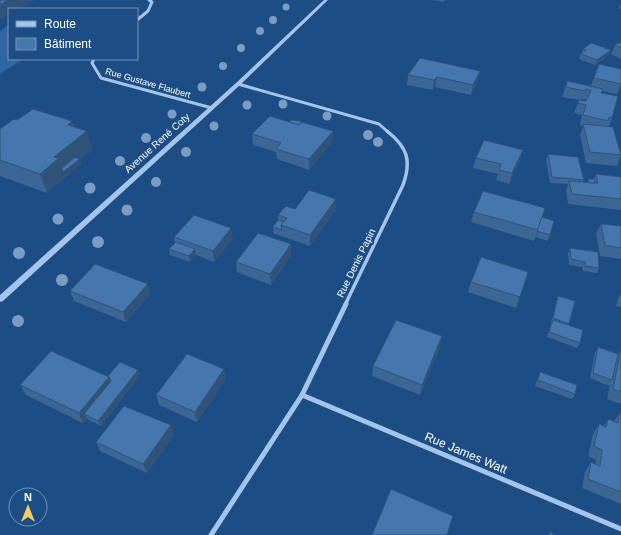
<svg xmlns="http://www.w3.org/2000/svg" width="621" height="535" font-family="Arial,sans-serif">
	<style>
		.green { fill: #3067a2 }
		.lines { fill: none; stroke-linecap: round; stroke-linejoin: round }
		.minor-far2 { stroke: #a3c5eb; stroke-width: 3 }
		.minor-far1 { stroke: #a3c5eb; stroke-width: 3.5 }
		.minor { stroke: #a3c5eb; stroke-width: 5 }
		.tertiary { fill: #a3c5eb; fill-rule: evenodd }
		.tree { fill: #7b9dc4 }
		.wall { fill: #3b6696; fill-rule: evenodd }
		.shaded-wall { fill: #30537a }
		.building { fill: #4577ae; stroke: #30537a }
		.labels { text-anchor: middle; dominant-baseline: central; stroke-width: 4; stroke-linejoin: round; paint-order: stroke }
		.far-street-label { font-size: 9px; fill: #fff; stroke: #1c4d85 }
		.street-label { font-size: 10px; fill: #fff; stroke: #1c4d85 }
		.near-street-label { font-size: 12px; fill: #fff; stroke: #1c4d85 }
	</style>
	<rect width="100%" height="100%" fill="#1c4d85"/>
	<path class="green" d="M9,25V59H23L0,74V31Z"/>
	<g class="lines">
		<g class="minor-far2">
			<path d="M137,20L148,11L152,2L149,0"/>
			<path d="M94,59L92,63L101,78L212,108"/>
			<path d="M238,84L379,124L388,132"/>
		</g>
		<path class="minor-far1" d="M345,305L403,185C412,160 407,147 387,131"/>
		<g class="minor">
			<path d="M302,395L621,529"/>
			<path d="M211,535L302,395L346,304"/>
		</g>
		<path class="tertiary" d="M324,0H328L240,85L3,301L0,302V295L236,83Z"/>
	</g>
	<g class="tree">
		<circle cx="286" cy="7" r="3.5"/>
		<circle cx="273" cy="20" r="4"/>
		<circle cx="260" cy="31" r="4"/>
		<circle cx="241" cy="48" r="4"/>
		<circle cx="223" cy="66" r="4"/>
		<circle cx="202" cy="87" r="4.5"/>
		<circle cx="283" cy="104" r="4.5"/>
		<circle cx="247" cy="105" r="4.5"/>
		<circle cx="172" cy="114" r="4.5"/>
		<circle cx="327" cy="116" r="4.5"/>
		<circle cx="214" cy="126" r="4.5"/>
		<circle cx="368" cy="135" r="5"/>
		<circle cx="146" cy="138" r="5"/>
		<circle cx="378" cy="142" r="5"/>
		<circle cx="186" cy="152" r="5"/>
		<circle cx="120" cy="161" r="5"/>
		<circle cx="156" cy="182" r="5"/>
		<circle cx="90" cy="188" r="5.5"/>
		<circle cx="127" cy="210" r="5.5"/>
		<circle cx="58" cy="219" r="5.5"/>
		<circle cx="98" cy="242" r="6"/>
		<circle cx="19" cy="253" r="6"/>
		<circle cx="62" cy="280" r="6"/>
		<circle cx="18" cy="321" r="6"/>
	</g>
	<g class="wall">
		<path d="M433,0H445L444,2Z"/>
		<path d="M621,4V10L619,8Z"/>
		<path d="M621,42V59L611,54L615,45Z"/>
		<path d="M583,49L611,50L609,55L595,65L579,59Z"/>
		<path d="M599,64L621,84L617,94L602,91L601,93L612,118L609,126L621,155L617,166L586,163L580,135L583,126L580,125L582,115L574,113L579,100L562,97L567,81L591,86ZM582,99L587,100L586,101L581,100Z"/>
		<path d="M480,71L478,80L471,95L435,87L433,90L407,85L408,75Z"/>
		<path d="M17,120L74,127L92,150L80,160L81,164L47,193L0,176V129Z"/>
		<path d="M289,122H301L333,141L309,170L277,159L276,152L253,145L252,134Z"/>
		<path d="M548,154L584,180L583,182H587L588,179H594L596,174L621,177V210L568,204L566,191L568,184L550,183L546,160Z"/>
		<path d="M476,158L520,160L509,184L496,180L498,174L473,168Z"/>
		<path d="M545,208L534,241L471,222L474,212Z"/>
		<path d="M295,209H336L310,246L273,233V227L278,220V215Z"/>
		<path d="M542,217L550,235L548,241L536,237Z"/>
		<path d="M601,224L621,226V259L600,256L596,234Z"/>
		<path d="M174,237L233,239L214,262L196,255L190,262L170,255L169,249L175,243Z"/>
		<path d="M291,244V255L271,285L237,272L236,262Z"/>
		<path d="M570,248L599,268L597,273L583,271L582,267L569,265L568,254Z"/>
		<path d="M528,272L516,308L468,292L471,282Z"/>
		<path d="M148,284L150,294L126,322L74,301L70,291Z"/>
		<path d="M621,293V307L616,306L618,299Z"/>
		<path d="M558,296L569,324V325L580,343L577,348L547,337L551,323L556,302Z"/>
		<path d="M440,347L420,395L372,376L373,366Z"/>
		<path d="M598,347L618,354L621,349V404L607,399L610,385L609,386L590,378L595,353Z"/>
		<path d="M224,369L226,379L197,422L159,405L156,395Z"/>
		<path d="M138,370L140,375L101,426L87,419L83,423L26,395L20,385L108,376Z"/>
		<path d="M540,372L575,394L572,399L535,386Z"/>
		<path d="M619,414H621V504L582,488L585,472L591,462L595,464L596,460L588,456L593,434L599,424L604,426L608,419L614,421Z"/>
		<path d="M174,435L147,473L100,451L96,442Z"/>
	</g>
	<g class="shaded-wall">
		<path d="M8,0H35L19,9H9V14L0,20V5Z"/>
		<path d="M611,50L609,55L595,65L597,60Z"/>
		<path d="M480,71L478,80L471,95L473,85Z"/>
		<path d="M437,77L435,87L433,90L434,80Z"/>
		<path d="M72,121L78,138L87,131L92,150L80,160L81,164L47,193L40,174L54,157L68,125Z"/>
		<path d="M333,131V141L309,170V159Z"/>
		<path d="M523,150L520,160L509,184L512,173Z"/>
		<path d="M336,199V209L310,246V235Z"/>
		<path d="M231,228L233,239L214,262L213,251Z"/>
		<path d="M291,244V255L271,285L270,274Z"/>
		<path d="M195,249L196,255L190,262L189,256Z"/>
		<path d="M148,284L150,294L126,322L123,312Z"/>
		<path d="M442,336L440,347L420,395L422,385Z"/>
		<path d="M224,369L226,379L197,422L195,412Z"/>
		<path d="M138,370L140,375L101,426L98,421Z"/>
		<path d="M109,377L113,387L84,414L87,419L83,423L79,413Z"/>
		<path d="M171,425L174,435L147,473L143,464Z"/>
	</g>
	<g class="building">
		<path d="M0,0H8L0,5Z"/>
		<path d="M621,42V48L615,45Z"/>
		<path d="M591,43L611,50L597,60L581,54L586,50L583,49Z"/>
		<path d="M420,58L480,71L473,85L437,77L434,80L408,75Z"/>
		<path d="M599,64L621,69V84L594,78Z"/>
		<path d="M567,81L603,89L601,93L618,96L612,118L609,117L608,121L583,115L586,105L578,103L579,100L586,101L591,90L585,89V91L566,87Z"/>
		<path d="M33,109L72,121L68,125L87,131L54,157L59,158L40,174L0,160V129L14,119L17,120Z"/>
		<path d="M270,116L299,125L301,122L333,131L309,159L276,149L281,143L252,134Z"/>
		<path d="M291,120L301,121V122L299,125L289,122Z"/>
		<path d="M583,124L613,127L621,155L590,152Z"/>
		<path d="M484,140L523,150L512,173L499,170L501,164L476,158Z"/>
		<path d="M548,154L578,157L584,180L552,177Z"/>
		<path d="M75,157L80,159L63,172L62,168Z"/>
		<path d="M596,174L621,177V199L572,194L569,181L598,183Z"/>
		<path d="M588,179H594L595,183H589Z"/>
		<path d="M309,190L336,199L310,235L281,225L287,218L278,215L286,206L295,209Z"/>
		<path d="M483,191L545,208L538,230L474,212Z"/>
		<path d="M194,215L231,228L213,251L174,237Z"/>
		<path d="M542,217L554,221L550,235L537,231Z"/>
		<path d="M278,220L284,222L281,225L282,230L273,227Z"/>
		<path d="M601,224L621,226V248L605,245Z"/>
		<path d="M258,233L291,244L270,274L236,262Z"/>
		<path d="M176,242L195,249L189,256L169,249Z"/>
		<path d="M570,248L598,252L599,268L585,266V262L571,259Z"/>
		<path d="M481,257L528,272L520,297L471,282Z"/>
		<path d="M95,264L148,284L123,312L70,291Z"/>
		<path d="M558,296L575,301L569,324L553,318Z"/>
		<path d="M396,320L442,336L422,385L373,366Z"/>
		<path d="M553,320L583,330L580,343L549,332Z"/>
		<path d="M598,347L618,354L612,380L593,373Z"/>
		<path d="M621,349V392L613,389Z"/>
		<path d="M51,351L109,377L79,413L20,385Z"/>
		<path d="M187,354L224,369L195,412L156,395Z"/>
		<path d="M120,362L138,370L98,421L84,414L111,381L109,377L108,376Z"/>
		<path d="M540,372L577,385L575,394L538,380Z"/>
		<path d="M124,406L171,425L143,464L96,442Z"/>
		<path d="M619,414H621V492L588,479L591,462L600,466L602,450L594,446L599,424L606,427L608,419L618,423Z"/>
		<path d="M391,489L453,516L447,535H372Z"/>
		<path d="M550,532L556,535H549Z"/>
	</g>
	<g class="labels">
		<g class="far-street-label">
			<text transform="translate(148 83) rotate(16)">Rue Gustave Flaubert</text>
		</g>
		<g class="street-label">
			<text transform="translate(157 143) rotate(-42)">Avenue René Coty</text>
			<text transform="translate(356 263) rotate(-64)">Rue Denis Papin</text>
		</g>
		<g class="near-street-label">
			<text transform="translate(466 453) rotate(23)">Rue James Watt</text>
		</g>
	</g>
	<rect x="8" y="8" width="130" height="52" fill="#1c4d85" stroke="#7794b6"/>
	<rect x="16" y="21" width="20" height="6" fill="#a3c5eb" stroke="#7794b6"/>
	<text x="44" y="28" font-size="12" fill="#ffffff">Route</text>
	<rect x="16" y="38" width="20" height="12" fill="#4577ae" stroke="#7794b6"/>
	<text x="44" y="48" font-size="12" fill="#ffffff">Bâtiment</text>
	<g transform="translate(28 507)"><circle r="19" fill="#1c4d85" stroke="#7794b6"/>
	<path d="M0-3L7 15L0 10L-7 15Z" fill="#fbca61"/>
	<text y="-6" font-size="11" font-weight="bold" text-anchor="middle" fill="#ffffff">N</text>
	</g>
</svg>
